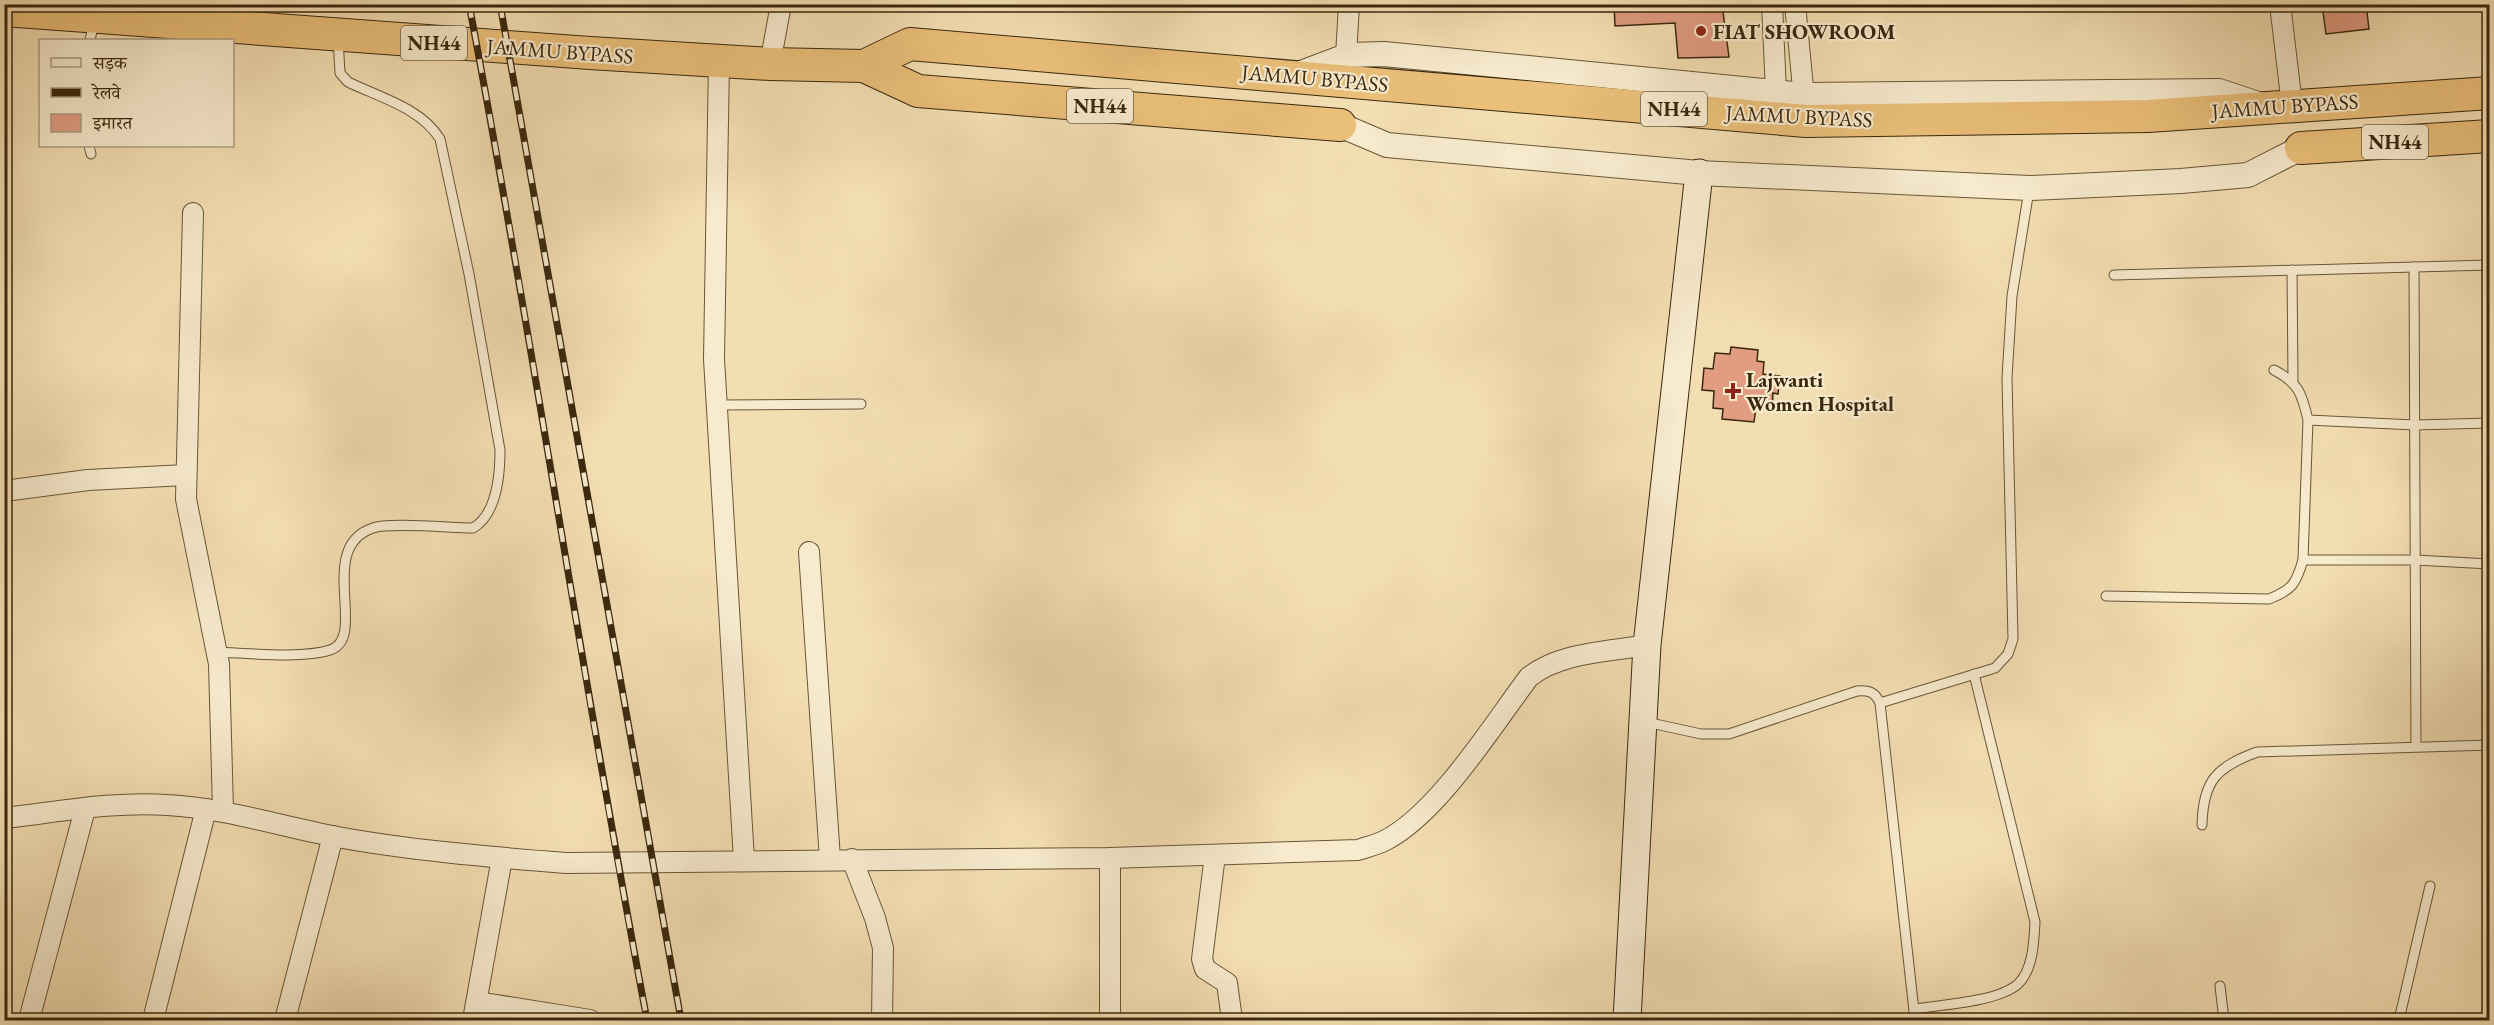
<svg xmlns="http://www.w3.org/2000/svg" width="2494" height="1025" font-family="'EB Garamond','Noto Serif Devanagari',serif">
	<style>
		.building { fill: #e19c82; stroke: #3a280e; stroke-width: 1.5 }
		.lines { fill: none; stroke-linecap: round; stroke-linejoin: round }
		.service-casing { stroke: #685637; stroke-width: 11 }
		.minor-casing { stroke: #685637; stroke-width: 22 }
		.tertiary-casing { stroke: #685637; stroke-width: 26 }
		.secondary-casing { stroke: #3a280e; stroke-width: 29 }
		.trunk-casing { stroke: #3a280e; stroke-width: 34 }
		.service { stroke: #f7eacd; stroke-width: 9 }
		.minor { stroke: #f7eacd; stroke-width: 20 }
		.tertiary { stroke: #f7eacd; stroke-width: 24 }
		.secondary { stroke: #f7eacd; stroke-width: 27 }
		.trunk { stroke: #eabf79; stroke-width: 32 }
		.rail-casing { stroke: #3a280e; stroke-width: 7 }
		.rail { stroke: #f7eacd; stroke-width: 4.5; stroke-dasharray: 14; stroke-linecap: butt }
		.poi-dot { fill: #8f2418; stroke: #f7eacd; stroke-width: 2 }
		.labels { text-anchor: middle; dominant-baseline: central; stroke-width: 4.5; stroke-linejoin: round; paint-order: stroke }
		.shield { fill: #f7eacd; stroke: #736247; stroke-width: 1.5 }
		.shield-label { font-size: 20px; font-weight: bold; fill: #3a280e }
		.poi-label { font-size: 21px; font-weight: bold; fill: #3a280e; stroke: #f7eacd; text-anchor: start }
		.street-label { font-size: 21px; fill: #3a280e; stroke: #f7eacd }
	</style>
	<rect width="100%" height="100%" fill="#f3deb2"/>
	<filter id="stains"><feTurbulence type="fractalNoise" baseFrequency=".00333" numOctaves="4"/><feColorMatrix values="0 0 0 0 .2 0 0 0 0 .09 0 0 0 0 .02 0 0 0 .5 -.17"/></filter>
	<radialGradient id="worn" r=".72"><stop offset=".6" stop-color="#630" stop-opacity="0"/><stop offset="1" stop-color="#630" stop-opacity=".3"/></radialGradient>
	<g class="building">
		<path d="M1614,4H1722L1729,57L1678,58L1675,23L1615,26Z"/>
		<path d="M2322,4H2366L2369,29L2326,34Z"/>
		<path d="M1731,347L1758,350L1757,361L1764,362L1763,374L1780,376L1778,394L1773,393L1772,409L1756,408L1754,422L1722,419L1723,409L1713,408L1714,391L1702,390L1704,368L1713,369L1715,353L1730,354Z"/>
	</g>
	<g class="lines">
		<g class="service-casing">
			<g id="service">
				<path d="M90,40L94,22"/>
				<path d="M89,146L91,154"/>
				<path d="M2414,267L2416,746"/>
				<path d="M2292,270L2293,380"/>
				<path d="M2114,275L2490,265"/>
				<path d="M716,405L861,404"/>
				<path d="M2308,420L2415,425L2490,423"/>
				<path d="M2303,560H2415L2490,564"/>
				<path d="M2106,596L2269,599C2292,590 2296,584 2303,560L2308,420C2302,394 2299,383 2274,370"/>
				<path d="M216,652C247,653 302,659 330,650C369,638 315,547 373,528C389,522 452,528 473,528C497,514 500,476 500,450L469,274L440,139C421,108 379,97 348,82L340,73L338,38"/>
				<path d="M1880,703L1995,668L2008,654L2013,639L2007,378L2012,296L2029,190"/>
				<path d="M1646,722L1701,734H1729L1857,691C1869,690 1875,692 1880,703L1915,1020"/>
				<path d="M2202,825C2203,780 2217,767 2257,752L2490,745"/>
				<path d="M2220,986L2224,1020"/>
				<path d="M1914,1009C1940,1005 1998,1002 2018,984C2033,970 2034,942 2035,922L1974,674"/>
				<path d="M2399,1020L2430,886"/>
			</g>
		</g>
		<g class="minor-casing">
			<g id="minor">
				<path d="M1772,4L1776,92"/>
				<path d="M1795,4L1805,109"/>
				<path d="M2280,4L2292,105"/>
				<path d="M1346,56L1349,4"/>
				<path d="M719,61L714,359L744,860"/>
				<path d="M770,64L781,4"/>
				<path d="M193,213L186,499L219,664L223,810"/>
				<path d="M12,490L88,480L186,475"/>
				<path d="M809,552L830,859"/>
				<path d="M4,818C58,812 114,801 167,805C224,808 276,825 332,836C406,850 490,857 566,863L1110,858L1358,850C1366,847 1376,845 1384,841C1437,815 1492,726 1529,677C1561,652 1608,652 1647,645"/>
				<path d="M1215,855L1202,959L1205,969L1227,983L1232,1020"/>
				<path d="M852,859L875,918L883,948L882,1020"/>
				<path d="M477,1002L590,1020"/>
				<path d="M29,1020L85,809"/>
				<path d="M153,1020L206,809"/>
				<path d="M285,1020L333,836"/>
				<path d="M473,1020L502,858"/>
				<path d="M1110,1020V858"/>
			</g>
		</g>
		<g class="tertiary-casing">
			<g id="tertiary">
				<path d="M1296,75L1349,55L1384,54L1804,95L2219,91L2261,105"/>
				<path d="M1340,125L1387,145L1699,173L2030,188L2181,181L2248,175L2301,148"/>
			</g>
		</g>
		<g class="secondary-casing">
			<path id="secondary" d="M1627,1020L1647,645L1699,173"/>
		</g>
		<g class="trunk-casing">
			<g id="trunk">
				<path d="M4,10L590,53L770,64L864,66L918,91L1340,125"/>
				<path d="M864,66L910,44L1806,121L2148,116L2490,93"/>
				<path d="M2301,148L2490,136"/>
			</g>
		</g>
		<use href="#service" class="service"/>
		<use href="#minor" class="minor"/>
		<use href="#tertiary" class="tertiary"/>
		<use href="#secondary" class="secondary"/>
		<use href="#trunk" class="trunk"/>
		<g class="rail-casing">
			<g id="rail">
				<path d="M469,4C533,342 583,683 647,1020"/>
				<path d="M500,4L681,1020"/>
			</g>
		</g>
		<use href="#rail" class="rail"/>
	</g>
	<g class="poi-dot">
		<circle cx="1701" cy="31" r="6"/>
		<path d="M1730 382h6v6h6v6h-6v6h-6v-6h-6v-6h6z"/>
	</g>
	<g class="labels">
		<g class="shield">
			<rect x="401" y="26" width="66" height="34" rx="4.5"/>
			<rect x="1067" y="89" width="66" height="34" rx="4.5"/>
			<rect x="1641" y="92" width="66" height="34" rx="4.5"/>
			<rect x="2362" y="125" width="66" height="34" rx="4.5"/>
		</g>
		<g class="shield-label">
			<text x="434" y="43">NH44</text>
			<text x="1100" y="106">NH44</text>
			<text x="1674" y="109">NH44</text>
			<text x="2395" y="142">NH44</text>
		</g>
		<g class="poi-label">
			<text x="1713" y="31">FIAT SHOWROOM</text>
			<text x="1746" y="379">Lajwanti<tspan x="1746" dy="24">Women Hospital</tspan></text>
		</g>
		<g class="street-label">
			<text transform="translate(560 51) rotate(4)">JAMMU BYPASS</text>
			<text transform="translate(1315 78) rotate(5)">JAMMU BYPASS</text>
			<text transform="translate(2285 106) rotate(-4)">JAMMU BYPASS</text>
			<text transform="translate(1799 116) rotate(3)">JAMMU BYPASS</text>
		</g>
	</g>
	<rect width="2494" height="1025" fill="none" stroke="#f3deb2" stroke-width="24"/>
	<rect x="6" y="6" width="2482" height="1013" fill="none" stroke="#3a280e" stroke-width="3"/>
	<rect x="12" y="12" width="2470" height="1001" fill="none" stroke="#3a280e" stroke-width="1.5"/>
	<rect x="39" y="39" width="195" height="108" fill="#f7eacd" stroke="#ab9c81" stroke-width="1.5"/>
	<rect x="51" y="58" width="30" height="9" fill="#f7eacd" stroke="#ab9c81" stroke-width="1.5"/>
	<text x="93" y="69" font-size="18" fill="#3a280e">सड़क</text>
	<rect x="51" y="88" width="30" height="9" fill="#3a280e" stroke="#ab9c81" stroke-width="1.5"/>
	<text x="93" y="99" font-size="18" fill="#3a280e">रेलवे</text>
	<rect x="51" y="114" width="30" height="18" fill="#e19c82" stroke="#ab9c81" stroke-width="1.5"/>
	<text x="93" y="129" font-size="18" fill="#3a280e">इमारत</text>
	<rect width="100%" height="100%" filter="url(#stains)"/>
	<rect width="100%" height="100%" fill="url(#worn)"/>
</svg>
